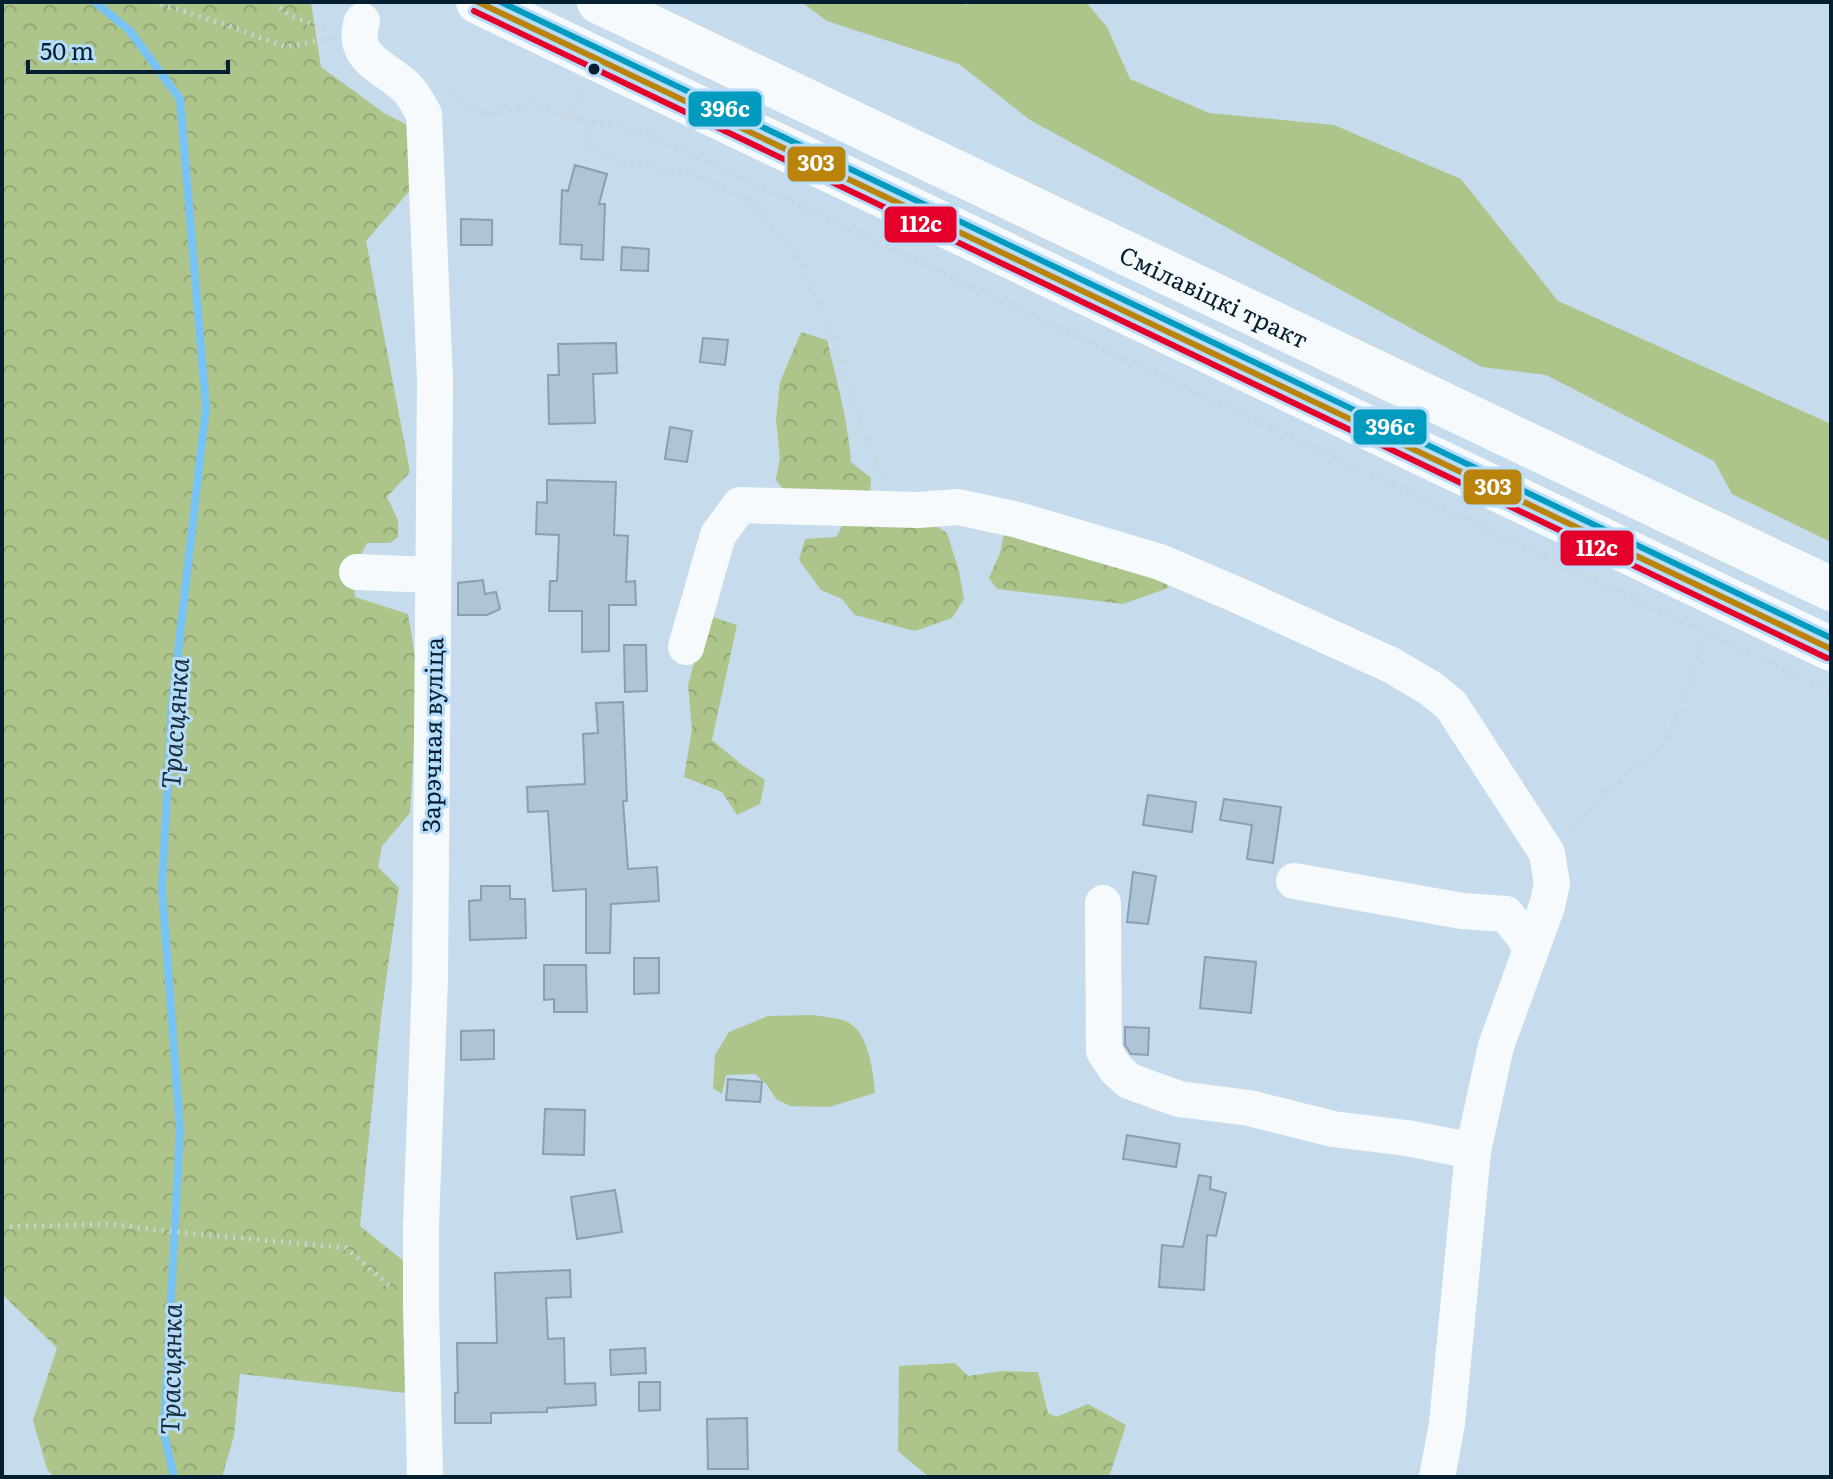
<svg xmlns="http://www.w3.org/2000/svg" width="1833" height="1479" font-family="Literata,serif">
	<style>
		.grass { fill: #adc58a }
		.forest { fill: url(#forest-crowns) }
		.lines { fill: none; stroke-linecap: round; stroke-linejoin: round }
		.stream { stroke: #78c3f6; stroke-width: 8 }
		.building { fill: #aec5d5; stroke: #8aa0b0; stroke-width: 2 }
		.path { stroke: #ccd3d9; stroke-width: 5; stroke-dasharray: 2 6; stroke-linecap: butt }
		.minor { stroke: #f6fafc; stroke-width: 36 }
		.highway { stroke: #f6fafc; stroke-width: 44 }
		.bus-1-casing { stroke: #b7ddfa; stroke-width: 12 }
		.bus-2-casing { stroke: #b7ddfa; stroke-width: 12 }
		.bus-3-casing { stroke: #b7ddfa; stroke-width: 12 }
		.bus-1 { stroke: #ba840c; stroke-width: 6 }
		.bus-2 { stroke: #e4002b; stroke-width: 6 }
		.bus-3 { stroke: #009bbe; stroke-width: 6 }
		.bus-dot { fill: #041f30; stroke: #b7ddfa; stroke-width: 3 }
		.labels { text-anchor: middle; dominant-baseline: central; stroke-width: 6; stroke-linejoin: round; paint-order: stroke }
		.street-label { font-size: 24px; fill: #041f30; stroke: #b7ddfa }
		.water-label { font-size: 26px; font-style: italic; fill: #192e3d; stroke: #b7ddfa }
		.line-badge { stroke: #b7ddfa; stroke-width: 3 }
		.badge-label { font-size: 22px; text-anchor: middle; font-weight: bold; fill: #fff }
	</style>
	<defs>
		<pattern id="forest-crowns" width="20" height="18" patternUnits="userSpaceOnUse" patternTransform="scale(2)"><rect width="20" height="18" fill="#adc58a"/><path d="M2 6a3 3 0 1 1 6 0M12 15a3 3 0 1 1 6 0" fill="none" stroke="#93a977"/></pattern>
	</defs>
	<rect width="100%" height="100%" fill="#c6dbeb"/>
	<g class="grass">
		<path d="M801,2H958L968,5L973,2H1086L1107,27L1130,79L1209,113L1334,125L1461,179L1558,301L1831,424V542L1732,494L1714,461L1546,375L1482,367L1030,120L959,64L827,21Z"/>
		<path d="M813,1015C823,1017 835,1017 845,1021C869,1030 873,1071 875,1093L829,1107L790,1106L776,1099L767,1085L755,1074L726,1075L722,1094L713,1088L715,1055L729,1032L768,1016Z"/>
	</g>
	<g class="forest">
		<path d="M2,2H311L321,67L384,113L413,128L412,188L366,241L410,472L387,497L398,520V537L390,543H367L352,572L355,597L408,614L418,674L410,813L382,846L378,867L399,888L381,1017L360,1226L411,1267L405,1393L240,1374L234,1436L222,1477H54L47,1469L33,1420L57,1348L2,1294Z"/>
		<path d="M801,332L827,340C837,381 848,421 851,462L871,478L870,498L788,495L776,480L780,458L776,420L780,382Z"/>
		<path d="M847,517L930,522L947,533L959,571L964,599L952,618L915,631L855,615L842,599L821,590L799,560L805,539L836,537Z"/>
		<path d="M1006,524L1169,574L1168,588L1123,604L997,589L989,578L1000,553Z"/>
		<path d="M707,615L737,625L712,740L742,765L765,780L760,804L737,815L722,792L684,777L692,729L688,685Z"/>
		<path d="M955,1363L968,1376L1001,1371L1038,1372L1048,1413L1056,1417L1088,1404L1126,1425L1109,1477H929L898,1451L899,1366Z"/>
	</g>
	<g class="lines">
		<path class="stream" d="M95,2L129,30L180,99L206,407L172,705L162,887L180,1130L164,1433L174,1477"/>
	</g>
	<g class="building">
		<path d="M575,165L607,174L599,204H605L603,260L581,259L582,245L560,244L562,190L568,191Z"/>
		<path d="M461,219L492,220V245H461Z"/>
		<path d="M622,247L649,249L648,271L621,270Z"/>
		<path d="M703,338L728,340L725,365L700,362Z"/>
		<path d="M616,343L617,373L593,374L595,423L549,424L548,375H559L558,344Z"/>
		<path d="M670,427L692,431L687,462L665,459Z"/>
		<path d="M547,480L616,482L614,535L628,536L626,582L635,581L636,605H609V651L582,652V611H549L550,581H557L559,535L536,534L537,502L547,503Z"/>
		<path d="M483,580L485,594L496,592L500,609L487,615H458V583Z"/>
		<path d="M624,645H646L647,691L625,692Z"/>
		<path d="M623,702L627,801H623L628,869L657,867L659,901L611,904L610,953H586V889L553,891L548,811L528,812L527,787L585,784L583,734L598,733L596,703Z"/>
		<path d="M1148,795L1196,802L1192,832L1143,825Z"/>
		<path d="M1224,799L1281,807L1273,863L1247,859L1252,825L1220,820Z"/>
		<path d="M1133,872L1156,876L1148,924L1127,922Z"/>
		<path d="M481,886H510V899H525L526,938L470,940L469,901L481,900Z"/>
		<path d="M1205,957L1256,962L1251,1013L1200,1008Z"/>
		<path d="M634,958H659V993L634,994Z"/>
		<path d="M544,965H586L587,1012H554V999L544,1000Z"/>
		<path d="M1125,1027L1149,1028L1148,1055L1131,1054L1125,1045Z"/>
		<path d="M494,1030V1059L461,1060V1031Z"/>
		<path d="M728,1079L762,1082L760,1102L726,1100Z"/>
		<path d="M545,1109L585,1110L584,1155L543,1154Z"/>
		<path d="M1127,1135L1180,1144L1176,1167L1123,1159Z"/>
		<path d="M1199,1175L1211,1177L1210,1189L1226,1193L1216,1236L1207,1235L1204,1290L1159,1287L1162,1245L1183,1247Z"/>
		<path d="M615,1190L622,1232L577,1239L571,1197Z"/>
		<path d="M570,1270L571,1297L546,1298L548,1339L564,1338L565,1384L595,1383L596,1405L547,1408V1412L491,1413V1423H455V1393H458L457,1343H497L495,1273Z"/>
		<path d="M645,1348L646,1373L611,1375L610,1350Z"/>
		<path d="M639,1382H660V1410L639,1411Z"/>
		<path d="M747,1418L748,1469H708L707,1419Z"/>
	</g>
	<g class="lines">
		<g class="path">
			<path d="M153,2L224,24L286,47L332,38"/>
			<path d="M274,2L289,15L329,31"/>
			<path d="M450,95L471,109L492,114L532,103L571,118L644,132L1831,692"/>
			<path d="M571,118L584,90"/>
			<path d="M590,122L587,145L610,160L697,174L753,204L799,260L834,341L866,442L886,478"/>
			<path d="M1567,832L1606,791L1659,749L1685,700L1706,633"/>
			<path d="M2,1227L113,1224L157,1230L346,1248L392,1288"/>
		</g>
		<g class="minor">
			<path d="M362,21C350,59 384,66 407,88C414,95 419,106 424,114L435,381L430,979L421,1225V1308L425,1477"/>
			<path d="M357,572L433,575"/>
			<path d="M686,647L718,535L740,505L918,510L958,507L1018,520L1160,562L1235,594L1391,665L1430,688L1451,705L1547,853L1552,884L1547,906L1496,1046L1473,1151L1447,1424L1437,1477"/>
			<path d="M1294,881L1462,911L1506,914L1526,939L1530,951"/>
			<path d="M1103,903L1104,1051L1115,1068L1129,1081L1179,1099L1249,1108L1333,1129L1407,1138L1473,1151"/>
		</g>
		<g class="highway">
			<path d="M478,2L1831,649"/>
			<path id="s1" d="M599,2L1831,589"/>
		</g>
		<g class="bus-1-casing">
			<path id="bus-1" d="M478,2L1831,649"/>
		</g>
		<g class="bus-2-casing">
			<path id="bus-2" d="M474,11L1827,658"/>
		</g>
		<g class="bus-3-casing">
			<path id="bus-3" d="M501,2L1831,638"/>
		</g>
		<use href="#bus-1" class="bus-1"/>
		<use href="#bus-2" class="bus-2"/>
		<use href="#bus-3" class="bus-3"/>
	</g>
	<circle class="bus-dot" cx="594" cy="69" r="7"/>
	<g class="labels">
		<g class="street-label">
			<text stroke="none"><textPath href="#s1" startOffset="682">Смілавіцкі тракт</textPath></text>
			<text transform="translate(431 735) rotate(-89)">Зарэчная вуліца</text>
		</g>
		<g class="water-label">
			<text transform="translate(173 723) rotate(-86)">Трасцянка</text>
			<text transform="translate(169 1369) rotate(-89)">Трасцянка</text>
		</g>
	</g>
	<g class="line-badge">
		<rect x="687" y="90" width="76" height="38" rx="8" fill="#009bbe"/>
		<rect x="786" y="145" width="61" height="38" rx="8" fill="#ba840c"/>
		<rect x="883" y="205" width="75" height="39" rx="8" fill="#e4002b"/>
		<rect x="1352" y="408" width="76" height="38" rx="8" fill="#009bbe"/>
		<rect x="1462" y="468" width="61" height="38" rx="8" fill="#ba840c"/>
		<rect x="1559" y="529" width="76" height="38" rx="8" fill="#e4002b"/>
	</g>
	<g class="badge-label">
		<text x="725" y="117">396с</text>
		<text x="816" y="171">303</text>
		<text x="921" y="232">112с</text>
		<text x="1390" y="435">396с</text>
		<text x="1493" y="495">303</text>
		<text x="1597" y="556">112с</text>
	</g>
	<rect width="1833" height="1479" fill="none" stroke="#041f30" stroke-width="8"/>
	<path d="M28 60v12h200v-12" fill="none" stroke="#041f30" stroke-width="4"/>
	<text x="40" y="60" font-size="24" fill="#041f30" stroke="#b7ddfa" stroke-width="6" paint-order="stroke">50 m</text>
</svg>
